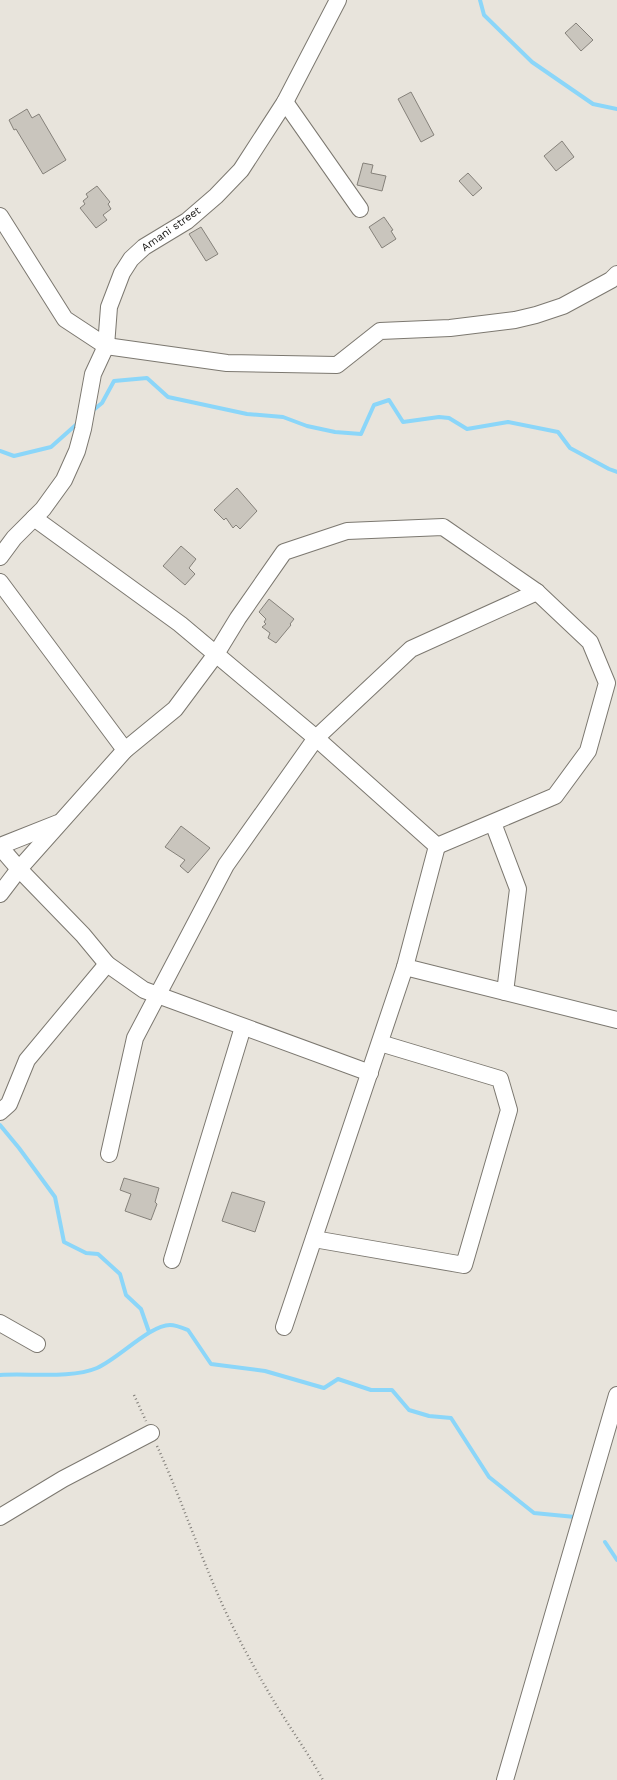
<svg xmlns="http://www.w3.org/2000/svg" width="617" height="1780" font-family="'Work Sans',sans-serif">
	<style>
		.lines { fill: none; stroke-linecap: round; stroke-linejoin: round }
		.stream { stroke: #8bd6f9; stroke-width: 4 }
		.building { fill: #c9c5bd; stroke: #85817a }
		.minor-casing { stroke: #7c7870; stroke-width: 18 }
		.path { stroke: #827f7a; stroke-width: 2.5; stroke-dasharray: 1 3; stroke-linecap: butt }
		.minor { stroke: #fff; stroke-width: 16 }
		.labels { text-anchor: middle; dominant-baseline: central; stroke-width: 4; stroke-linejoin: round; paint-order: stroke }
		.street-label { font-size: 11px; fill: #161512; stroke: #fff }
	</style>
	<rect width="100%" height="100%" fill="#e8e4dc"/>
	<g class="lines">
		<g class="stream">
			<path d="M480,0L484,15L532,62L593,104L617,109"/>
			<path d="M91,412L102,403L114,381L147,378L168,397L247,414L283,417L307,426L335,432L361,434L374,405L389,400L403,422L439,417L449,418L467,429L508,422L558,432L570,448L609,469L617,472"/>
			<path d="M0,451L14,456L51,447L78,423"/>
			<path d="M0,1125L19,1148L55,1197L64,1242L86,1253L98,1254L120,1274L126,1295L141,1309L149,1332"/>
			<path d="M0,1375C29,1373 71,1379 97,1368C118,1359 150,1325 170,1325C176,1325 183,1328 188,1330L211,1364L265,1371L324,1388L338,1379L371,1390H392L409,1410L429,1416L451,1418L489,1477L534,1513L575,1517"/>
			<path d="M605,1542L617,1560"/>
		</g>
	</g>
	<g class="building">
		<path d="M576,23L593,40L581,51L565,33Z"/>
		<path d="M411,92L434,135L421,142L398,99Z"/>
		<path d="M27,109L32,118L39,114L66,160L43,174L16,129L14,130L9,120Z"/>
		<path d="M562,141L574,157L556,171L544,156Z"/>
		<path d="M363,163L373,165L371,173L386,176L382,191L357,185Z"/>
		<path d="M468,173L482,188L473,196L459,181Z"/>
		<path d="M97,186L110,202L108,204L111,209L103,215L107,220L96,228L80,208L85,204L83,201L88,197L86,194Z"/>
		<path d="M384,217L393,230L391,231L396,239L382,248L369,227Z"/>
		<path d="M201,227L218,254L206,261L189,234Z"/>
		<path d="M237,488L257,511L240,529L236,525L233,528L226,518L224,520L214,510Z"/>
		<path d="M181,546L196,559L189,568L195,574L185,585L163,566Z"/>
		<path d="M269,599L294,619L290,624L291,625L276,643L268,638L270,633L262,627L266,624L264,622L266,619L259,612Z"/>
		<path d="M181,826L210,848L188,873L180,866L185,860L165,847Z"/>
		<path d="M124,1178L159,1188L155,1202L157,1204L151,1220L125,1211L131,1194L120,1190Z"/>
		<path d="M232,1192L265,1202L255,1232L222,1221Z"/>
	</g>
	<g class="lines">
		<g class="minor-casing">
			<g id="minor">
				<path d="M285,102L360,209"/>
				<path d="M0,216L65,319L106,346L227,363L337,365L380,331L450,328L515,320L536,315L563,306L611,280L617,274"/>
				<path d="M34,518L180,624L316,738L437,846L405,967L284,1327"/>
				<path d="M0,557L14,538L43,509L64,480L77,451L83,429L93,374L106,346L109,307L122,273L131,259L144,247L187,221L216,196L241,170L285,102L338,0"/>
				<path d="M0,582L125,750"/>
				<path d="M493,823L518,889L505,992"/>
				<path d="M0,846L58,823"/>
				<path d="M0,847L19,869L83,935L107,964L144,990L370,1073"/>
				<path d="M0,894L19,869L125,750L175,709L216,654L238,618L284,552L347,531L443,527L537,592L590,642L607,683L588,751L555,796L437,846"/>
				<path d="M405,967L617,1020"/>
				<path d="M0,1112L9,1104L27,1060L107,964"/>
				<path d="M109,1154L135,1038L226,865L316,738L411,649L537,592"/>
				<path d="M314,1239L464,1265L509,1110L500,1079L380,1043"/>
				<path d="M172,1260L243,1027"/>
				<path d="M0,1323L37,1344"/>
				<path d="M0,1517L63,1479L151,1433"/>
				<path d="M505,1780L617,1395"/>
			</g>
		</g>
		<g class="path">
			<path d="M134,1395L146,1421"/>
			<path d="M157,1446C181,1498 199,1553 223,1606C239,1641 258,1675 278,1708C293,1732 309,1755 323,1780"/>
		</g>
		<use href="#minor" class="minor"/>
	</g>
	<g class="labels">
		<g class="street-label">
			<text transform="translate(171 229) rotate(-35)">Amani street</text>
		</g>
	</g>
</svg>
